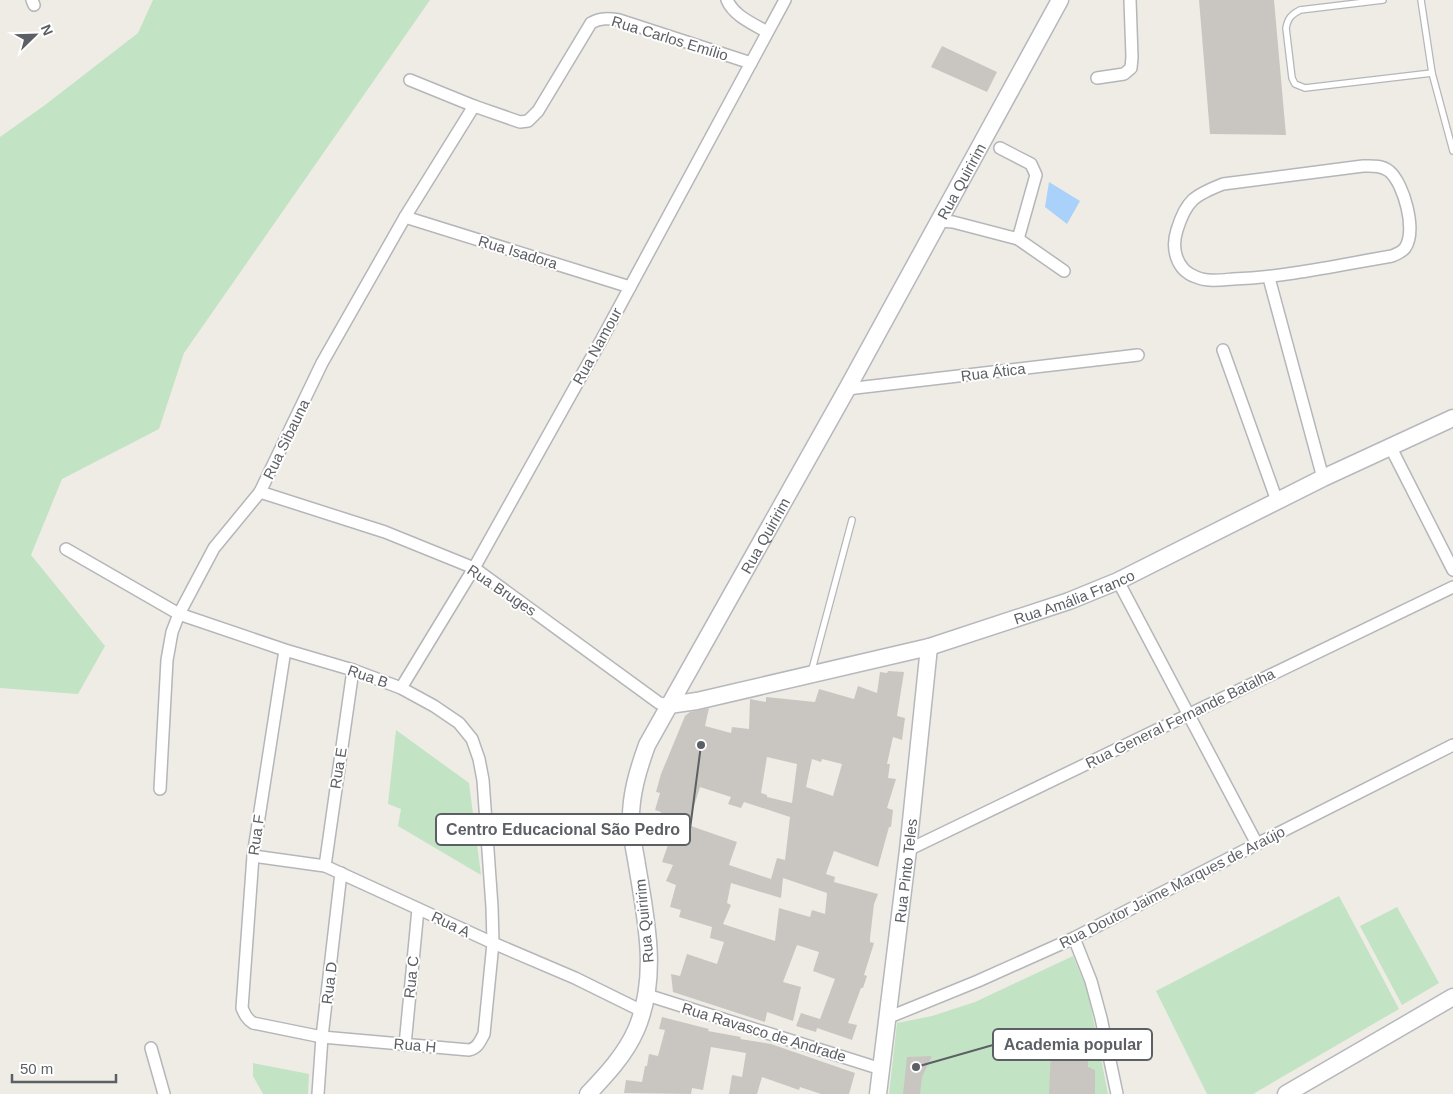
<svg xmlns="http://www.w3.org/2000/svg" width="1453" height="1094" font-family="Helvetica,sans-serif">
	<style>
		.green { fill: #c3e3c5 }
		.water { fill: #aad1f9 }
		.building { fill: #c9c6c2; fill-rule: evenodd }
		.lines { fill: none; stroke-linecap: round; stroke-linejoin: round }
		.lane-casing { stroke: #b5b6ba; stroke-width: 8 }
		.street-casing { stroke: #b5b6ba; stroke-width: 14 }
		.secondary-casing { stroke: #b6b8bd; stroke-width: 19 }
		.lane { stroke: #fff; stroke-width: 5.5 }
		.street { stroke: #fff; stroke-width: 11 }
		.secondary { stroke: #fff; stroke-width: 16 }
		.labels { text-anchor: middle; dominant-baseline: central; stroke-width: 4; stroke-linejoin: round; paint-order: stroke }
		.street-label { font-size: 15px; fill: #5c5f64; stroke: #fff }
		.leader { fill: none; stroke: #5c5f64; stroke-width: 2 }
		.callout-dot { fill: #5c5f64; stroke: #fff; stroke-width: 2 }
		.callout { fill: #fff; stroke: #5c5f64; stroke-width: 2 }
		.callout-label { font-size: 16px; text-anchor: middle; font-weight: bold; fill: #5c5f64 }
	</style>
	<rect width="100%" height="100%" fill="#eeece5"/>
	<g class="green">
		<path d="M153,0H430L184,353L159,429L62,479L31,555L105,646L78,694L0,688V137L45,105L138,33Z"/>
		<path d="M396,730L469,783L481,875L398,826L401,809L388,804Z"/>
		<path d="M1339,896L1399,1009L1253,1094H1207L1156,991Z"/>
		<path d="M1397,907L1439,983L1402,1005L1360,926Z"/>
		<path d="M1073,956L1088,992L1108,1094H889L897,1023L932,1016L975,1002Z"/>
		<path d="M253,1063L309,1074L308,1094H263L253,1076Z"/>
	</g>
	<path class="water" d="M1049,182L1080,201L1067,224L1045,207Z"/>
	<g class="building">
		<path d="M1199,0H1274L1286,135L1210,134Z"/>
		<path d="M942,46L997,72L987,92L931,67Z"/>
		<path d="M888,671L904,672L897,716L905,718L902,740L893,737L887,764H890L888,778L896,779L887,808L893,810L891,827H889L878,867L834,851L826,874L835,877L834,882L878,894L874,904L870,938V942L874,943L864,975L867,976L863,988H861L848,1023L857,1025L852,1040L817,1028L816,1032L796,1026L801,1013L820,1019L835,979L813,971L819,952L797,945L783,982L801,987L793,1021L767,1012L765,1022L673,992L671,974L680,976L687,954L717,964L724,942L710,938L712,927L679,917L681,910L670,907L676,885L666,881L673,865L662,862L669,842L652,836L661,812L655,810L660,793L656,792L661,774L685,716L690,712L709,708L705,726L731,733L732,727L749,729L750,699L766,702V697L815,702L819,689L854,699L858,686L877,693L880,672L887,673ZM767,757L797,764L792,803L767,797V795L761,793ZM812,759L821,762L822,759L842,764L833,796L806,787ZM700,787L731,797L728,804L741,808L744,802L790,817L785,860L777,858L771,879L729,865L737,842L688,825ZM783,878L827,893L825,914L812,910L810,917L779,908L775,941L723,924L731,905L727,903L731,883L781,898Z"/>
		<path d="M662,1017L709,1029L708,1031L741,1037L740,1039L771,1044L855,1073L849,1094H821L800,1087L799,1090L762,1077L757,1094H729L732,1075L742,1077L746,1053L711,1047L703,1090L692,1088L691,1094L624,1093L626,1080L642,1082L645,1066H647L649,1054L658,1056L665,1030L659,1029Z"/>
		<path d="M1052,1028L1087,1033L1088,1067L1095,1070V1094H1049Z"/>
		<path d="M932,1056L922,1077L920,1094H903L907,1057Z"/>
	</g>
	<g class="lines">
		<g class="lane-casing">
			<g id="lane">
				<path d="M1383,0L1300,10C1291,15 1288,18 1286,28L1292,78L1295,84L1305,88L1432,73"/>
				<path d="M1421,0L1432,73L1453,151"/>
				<path d="M811,673L852,520"/>
			</g>
		</g>
		<g class="street-casing">
			<g id="street">
				<path d="M32,0L34,5"/>
				<path d="M727,0C734,16 752,23 767,32"/>
				<path d="M1097,78L1124,74L1131,68L1132,57L1130,0"/>
				<path d="M410,80L474,106L520,122L528,121L538,111L591,23C600,18 608,18 619,20L751,63"/>
				<path d="M1000,148L1031,164L1036,175L1018,239"/>
				<path d="M1363,166C1372,166 1381,165 1389,171C1404,183 1417,231 1405,248C1402,252 1397,254 1392,256C1339,265 1287,277 1233,279C1221,280 1207,282 1196,277C1176,270 1171,248 1177,230C1186,200 1195,195 1223,184Z"/>
				<path d="M405,217L630,287"/>
				<path d="M939,221L953,222L1018,239L1064,271"/>
				<path d="M1269,278L1323,478"/>
				<path d="M1223,350L1277,501"/>
				<path d="M847,389L1138,355"/>
				<path d="M1391,448L1453,570"/>
				<path d="M260,492L385,532L474,568L659,703L669,705"/>
				<path d="M66,549L179,614L285,650L353,670L401,688L434,706L459,723L472,739L479,759L483,780L492,907L493,943L484,1034C480,1041 478,1048 469,1050L322,1037L253,1023C247,1019 245,1015 242,1008L253,856L285,650"/>
				<path d="M1118,581L1257,844"/>
				<path d="M401,688L474,568L603,337L785,0"/>
				<path d="M160,789L167,660L172,632L179,614L214,548L260,492L322,363L405,217L474,106"/>
				<path d="M908,850L1453,587"/>
				<path d="M253,856L325,866L493,943L575,978L642,1011"/>
				<path d="M325,866L353,670"/>
				<path d="M1074,938L1091,981L1101,1018L1117,1094"/>
				<path d="M647,995L881,1069"/>
				<path d="M887,1018L978,981L1074,938L1257,844L1453,745"/>
				<path d="M405,1045L418,909"/>
				<path d="M151,1048L164,1094"/>
				<path d="M318,1094L322,1037L341,873"/>
			</g>
		</g>
		<g class="secondary-casing">
			<g id="secondary">
				<path id="s1" d="M669,705L697,701L929,647L1069,601L1118,581L1323,478L1453,418"/>
				<path id="s2" d="M588,1094C606,1075 625,1055 636,1030C659,977 646,919 637,865C635,851 631,837 631,823C630,796 638,770 647,745L847,389L1060,0"/>
				<path id="s3" d="M878,1094L908,850L929,647"/>
				<path d="M1286,1094L1453,997"/>
			</g>
		</g>
		<use href="#lane" class="lane"/>
		<use href="#street" class="street"/>
		<use href="#secondary" class="secondary"/>
	</g>
	<g class="labels">
		<g class="street-label">
			<text transform="translate(670 38) rotate(17)">Rua Carlos Emílio</text>
			<text stroke="none"><textPath href="#s2" startOffset="1016">Rua Quiririm</textPath></text>
			<text transform="translate(518 252) rotate(17)">Rua Isadora</text>
			<text transform="translate(597 346) rotate(-61)">Rua Namour</text>
			<text transform="translate(993 372) rotate(-7)">Rua Ática</text>
			<text transform="translate(286 439) rotate(-64)">Rua Sibauna</text>
			<text stroke="none"><textPath href="#s2" startOffset="611">Rua Quiririm</textPath></text>
			<text transform="translate(502 590) rotate(34)">Rua Bruges</text>
			<text stroke="none"><textPath href="#s1" startOffset="420">Rua Amália Franco</textPath></text>
			<text transform="translate(368 676) rotate(19)">Rua B</text>
			<text transform="translate(1180 718) rotate(-26)">Rua General Fernande Batalha</text>
			<text transform="translate(338 768) rotate(-81)">Rua E</text>
			<text transform="translate(256 835) rotate(-82)">Rua F</text>
			<text stroke="none"><textPath href="#s3" startOffset="225">Rua Pinto Teles</textPath></text>
			<text transform="translate(1172 887) rotate(-27)">Rua Doutor Jaime Marques de Araújo</text>
			<text transform="translate(644 921) rotate(-96)">Rua Quiririm</text>
			<text transform="translate(451 924) rotate(25)">Rua A</text>
			<text transform="translate(411 977) rotate(-84)">Rua C</text>
			<text transform="translate(329 983) rotate(-83)">Rua D</text>
			<text transform="translate(764 1032) rotate(17)">Rua Ravasco de Andrade</text>
			<text transform="translate(415 1045) rotate(5)">Rua H</text>
		</g>
	</g>
	<path class="leader" d="M701 745L690 829M916 1067L993 1045"/>
	<g class="callout-dot">
		<circle cx="701" cy="745" r="5"/>
		<circle cx="916" cy="1067" r="5"/>
	</g>
	<g class="callout">
		<rect x="436" y="814" width="254" height="31" rx="5"/>
		<rect x="993" y="1029" width="159" height="31" rx="5"/>
	</g>
	<g class="callout-label">
		<text x="563" y="835">Centro Educacional São Pedro</text>
		<text x="1073" y="1050">Academia popular</text>
	</g>
	<g transform="translate(35 35) rotate(67)" stroke="#ffffff" stroke-width="4" paint-order="stroke">
	<path d="M0-4L9 19L0 12L-9 19Z" fill="#5c5f64"/>
	<text y="-8" font-size="14" font-weight="bold" text-anchor="middle" fill="#5c5f64">N</text>
	</g>
	<path d="M12 1074v8h104v-8" fill="none" stroke="#5c5f64" stroke-width="2.5"/>
	<text x="20" y="1074" font-size="15" fill="#5c5f64" stroke="#ffffff" stroke-width="4" paint-order="stroke">50 m</text>
</svg>
